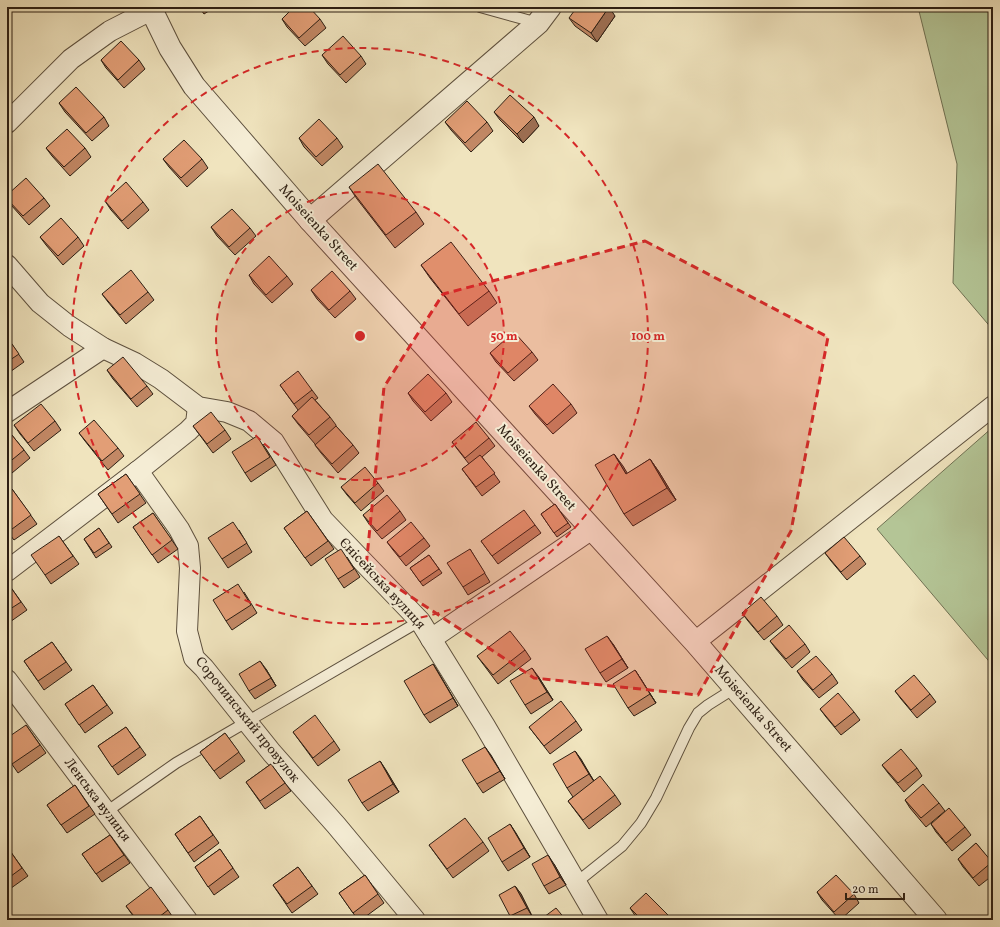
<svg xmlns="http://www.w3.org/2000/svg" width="1000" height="927" font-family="Vollkorn,serif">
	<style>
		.green { fill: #b4c596; stroke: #707254 }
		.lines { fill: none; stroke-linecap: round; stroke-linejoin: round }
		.service-casing { stroke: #5d503e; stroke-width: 12 }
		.minor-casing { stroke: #5d503e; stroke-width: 22 }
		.tertiary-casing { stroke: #5d503e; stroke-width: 24 }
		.service { stroke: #f5edd5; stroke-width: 10 }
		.minor { stroke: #f5edd5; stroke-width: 20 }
		.tertiary { stroke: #f5edd5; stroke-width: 22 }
		.wall { fill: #c28865; stroke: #2c1e13 }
		.shaded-wall { fill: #9e6f53; stroke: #2c1e13 }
		.building { fill: #e29e76; stroke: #2c1e13 }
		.marked { fill: #d62828; fill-opacity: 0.2; stroke: #d62828; stroke-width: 3; stroke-dasharray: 8 5; stroke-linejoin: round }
		.ring { fill: none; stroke: #d62828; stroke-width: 2; stroke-dasharray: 7 5 }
		.labels { text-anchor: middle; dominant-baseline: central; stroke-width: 4; stroke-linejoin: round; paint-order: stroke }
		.street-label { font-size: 14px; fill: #2c1e13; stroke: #f5edd5 }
		.centre { fill: #d62828; stroke: #f5edd5; stroke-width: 2 }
		.ring-label { font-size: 12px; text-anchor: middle; font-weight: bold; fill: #d62828; stroke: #f5edd5; stroke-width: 4; stroke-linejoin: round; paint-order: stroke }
	</style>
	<rect width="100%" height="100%" fill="#f0e4be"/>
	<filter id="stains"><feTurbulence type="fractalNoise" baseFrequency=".005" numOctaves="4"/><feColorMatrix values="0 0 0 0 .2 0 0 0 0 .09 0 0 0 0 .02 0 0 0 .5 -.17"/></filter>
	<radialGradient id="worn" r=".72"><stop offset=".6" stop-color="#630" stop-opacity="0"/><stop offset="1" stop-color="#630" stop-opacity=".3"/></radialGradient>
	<g class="green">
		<path d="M918,7H993V330L953,283L957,164Z"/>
		<path d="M993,427V666L877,529Z"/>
	</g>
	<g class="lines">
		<g class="service-casing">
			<g id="service">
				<path d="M480,7L538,23"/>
				<path d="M106,812L176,763L420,621"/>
				<path d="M577,882L622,846L641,823L656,798L689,728L698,713L708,705L735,688"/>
			</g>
		</g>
		<g class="minor-casing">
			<g id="minor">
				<path d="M7,123L71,59L110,31L151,10"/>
				<path d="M7,265L40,303L69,326L103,348L135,363L161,379L198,407L227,412L249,421L274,442L323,520L420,621L485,726L598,920"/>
				<path d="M7,412L103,348"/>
				<path d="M138,471L179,529L188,546L190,568L187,631L194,658L204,668L272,753L336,825L415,920"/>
				<path d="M7,571L138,471L188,431L196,423L198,407"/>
				<path d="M431,639L592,529"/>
				<path d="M695,642L993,406"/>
				<path d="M7,680L187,920"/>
			</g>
		</g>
		<g class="tertiary-casing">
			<g id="tertiary">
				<path d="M150,7L170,48L194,86L310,220L695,642L936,920"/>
				<path d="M310,220L538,23L550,7"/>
			</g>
		</g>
		<use href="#service" class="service"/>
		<use href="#minor" class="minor"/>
		<use href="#tertiary" class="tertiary"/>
	</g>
	<g class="wall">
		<path d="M199,7H215L204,14Z"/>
		<path d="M615,16L597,42L575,26L569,18Z"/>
		<path d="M282,19H320L326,28L305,46L287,27Z"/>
		<path d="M322,55L361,56L366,64L346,83L328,64Z"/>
		<path d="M101,60H139L145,69L124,88L106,68Z"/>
		<path d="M59,103L104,117L109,126L92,141L65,112Z"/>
		<path d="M494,112L539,126L523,143L500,120Z"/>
		<path d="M445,122H487L493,131L471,152L451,130Z"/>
		<path d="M299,138H337L343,147L322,166L304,147Z"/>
		<path d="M46,148H85L91,157L70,176L52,156Z"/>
		<path d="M163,159H202L208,168L187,187L169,167Z"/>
		<path d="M349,187L416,212L424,224L395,248L357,199Z"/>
		<path d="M7,195L44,198L50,206L29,225L11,205L7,199Z"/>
		<path d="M105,201L143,202L149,210L128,229L111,210Z"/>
		<path d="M211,227L250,228L256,236L235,255L217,236Z"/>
		<path d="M40,237H78L84,246L63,265L46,245Z"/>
		<path d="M421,265L489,291L497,303L468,326L430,278Z"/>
		<path d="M249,275L287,276L293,284L272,303L254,284Z"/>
		<path d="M311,290L350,291L356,299L335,318L317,299Z"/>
		<path d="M148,292L154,300L126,324L108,302L102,294Z"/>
		<path d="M7,337L24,362L7,374Z"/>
		<path d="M532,352L538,360L514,381L496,362L490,353Z"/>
		<path d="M107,370L147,386L153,394L137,407L113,379Z"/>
		<path d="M280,385L312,390L318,398L315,400L330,417L336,425V426L353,445L359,453L338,473L321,453L315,445V444L298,424L292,416L298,410Z"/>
		<path d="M408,393H446L452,402L431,421L413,401Z"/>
		<path d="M571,404L577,413L553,434L535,414L529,406Z"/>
		<path d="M55,421L61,430L34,451L20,434L14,425Z"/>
		<path d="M193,426L225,430L231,439L213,453Z"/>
		<path d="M7,429L24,450L30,458L12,473L7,467Z"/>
		<path d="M79,433L118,448L124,456L108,470L85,441Z"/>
		<path d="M489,438L495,446L482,457L500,482L482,496L462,469L469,464L458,450L452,442Z"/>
		<path d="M263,444L276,465L251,482L245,473Z"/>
		<path d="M614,454L627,474L650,459L659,472L676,500L633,526L624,514Z"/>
		<path d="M126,474L146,503L118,523L98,494Z"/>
		<path d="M378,483L384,491L361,511L347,495L341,487Z"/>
		<path d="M12,489L37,524L14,540L7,531Z"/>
		<path d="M555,504L571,527L557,537L541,514Z"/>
		<path d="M307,511L334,549L311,566L284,528Z"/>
		<path d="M400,511L406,520L382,539L369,524L363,515Z"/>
		<path d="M153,513L178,549L158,563L133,527Z"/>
		<path d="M535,525L541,533L498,564L481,541Z"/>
		<path d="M99,528L112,547L96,558L84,539Z"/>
		<path d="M239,530L252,552L228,568L222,559Z"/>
		<path d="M59,536L79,564L51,584L45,575Z"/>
		<path d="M424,538L430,546L406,566L393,550L387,542Z"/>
		<path d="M470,549L490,582L468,595L463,587Z"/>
		<path d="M825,553L860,556L866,564L847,580L831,561Z"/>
		<path d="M429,555L442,573L423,586L410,568Z"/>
		<path d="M347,557L360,577L344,588L338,579Z"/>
		<path d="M7,582L27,610L7,624Z"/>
		<path d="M244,592L257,613L232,630L226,621Z"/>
		<path d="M742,613L777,616L783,625L764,640L748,621Z"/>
		<path d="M770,641L805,644L810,652L792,668L776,649Z"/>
		<path d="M52,642L72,670L44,690L24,661Z"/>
		<path d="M613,644L628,668L606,682L600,673Z"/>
		<path d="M525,650L531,659L498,684L477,656Z"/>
		<path d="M433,664L438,672L458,706L430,723L424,715Z"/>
		<path d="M266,669L276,686L255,699L249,691Z"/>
		<path d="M635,670L656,703L634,716L628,708Z"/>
		<path d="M797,671L832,674L838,683L819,698L803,680Z"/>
		<path d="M538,676L553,700L531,714L525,705Z"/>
		<path d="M93,685L113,713L85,733L65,704Z"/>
		<path d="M895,691L930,694L936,702L917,718L901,699Z"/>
		<path d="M7,698L12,706L7,709Z"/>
		<path d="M820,709L854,712L860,720L841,735L826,717Z"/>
		<path d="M576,721L582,730L550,754L529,727Z"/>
		<path d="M26,725L46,753L18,773L7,757Z"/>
		<path d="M126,727L146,755L118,775L98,746Z"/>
		<path d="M293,732L334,741L340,750L318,766Z"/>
		<path d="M225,733L245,761L220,779L200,752Z"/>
		<path d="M485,747L505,779L483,793L477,784Z"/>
		<path d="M575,751L594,781L615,795L621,804L589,829L568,801L573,797L567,788Z"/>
		<path d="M380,761L399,792L368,811L362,803Z"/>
		<path d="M271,764L291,791L265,809L246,782Z"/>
		<path d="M882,765L917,768L922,776L904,792L888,773Z"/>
		<path d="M75,785L95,814L67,833L47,805Z"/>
		<path d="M905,800L939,803L945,811L926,827L910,808Z"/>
		<path d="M200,816L219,843L194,862L175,834Z"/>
		<path d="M510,824L530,857L508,871L502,862Z"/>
		<path d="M931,824L965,827L971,835L952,851L936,832Z"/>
		<path d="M110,835L130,863L102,882L82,854Z"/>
		<path d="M483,842L489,851L453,878L429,845Z"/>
		<path d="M976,843L993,864V875L979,886L963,867L958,859Z"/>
		<path d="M8,848L28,876L7,891V849Z"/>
		<path d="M220,849L239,877L214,895L195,867Z"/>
		<path d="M554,864L566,885L549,894L544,886Z"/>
		<path d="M298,867L318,894L292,913L273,885Z"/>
		<path d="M365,875L384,903L361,920H358L339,893Z"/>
		<path d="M515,886L521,894L532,916L525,920H513L510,916Z"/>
		<path d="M817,892L854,894L859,903L840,920L822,900Z"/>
		<path d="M126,906L168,910L174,919L172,920H136Z"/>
		<path d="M630,908L673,920H640L636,917Z"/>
	</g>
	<g class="shaded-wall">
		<path d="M609,7L615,16L597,42L591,33Z"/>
		<path d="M534,117L539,126L523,143L517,134Z"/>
		<path d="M614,454L623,466L635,486L626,474Z"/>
		<path d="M650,459L659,472L676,500L667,488Z"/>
		<path d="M607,636L613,644L628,668L622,659Z"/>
		<path d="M260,661L266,669L276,686L271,678Z"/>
		<path d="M433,664L438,672L458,706L453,698Z"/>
		<path d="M532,668L538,676L553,700L547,692Z"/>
		<path d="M635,670L641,679L656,703L650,694Z"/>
		<path d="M485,747L491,755L505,779Z"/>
		<path d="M575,751L581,759L595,783L589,774Z"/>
		<path d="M380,761L386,770L399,792L393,784Z"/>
		<path d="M510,824L516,833L530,857L524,848Z"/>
		<path d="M548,855L554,864L566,885L560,877Z"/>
		<path d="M515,886L521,894L532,916L527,908Z"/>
	</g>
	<g class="building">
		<path d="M294,7H309L320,19L299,38L282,19Z"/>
		<path d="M577,7H609L591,33L569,18Z"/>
		<path d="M343,36L361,56L340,75L322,55Z"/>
		<path d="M121,41L139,60L118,80L101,60Z"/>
		<path d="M76,87L104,117L86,133L59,103Z"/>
		<path d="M510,95L534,117L517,134L494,112Z"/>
		<path d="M467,101L487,122L465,143L445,122Z"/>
		<path d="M319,119L337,138L316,157L299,138Z"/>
		<path d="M67,129L85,148L64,167L46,148Z"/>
		<path d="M184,140L202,159L181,178L163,159Z"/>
		<path d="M378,164L416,212L386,235L349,187Z"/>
		<path d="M26,178L44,198L23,216L7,199V195Z"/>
		<path d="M126,182L143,202L122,221L105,201Z"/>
		<path d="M232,209L250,228L229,247L211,227Z"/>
		<path d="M61,218L78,237L58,256L40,237Z"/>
		<path d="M451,242L489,291L459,314L421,265Z"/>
		<path d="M269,256L287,276L266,295L249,275Z"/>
		<path d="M131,270L148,292L120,315L102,294Z"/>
		<path d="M332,271L350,291L329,310L311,290Z"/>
		<path d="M514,332L532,352L508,373L490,353Z"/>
		<path d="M7,337L19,354L7,362Z"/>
		<path d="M123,357L147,386L131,399L107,370Z"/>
		<path d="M298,371L312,390L294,404L280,385Z"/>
		<path d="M428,374L446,393L425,412L408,393Z"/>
		<path d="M553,384L571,404L547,425L529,406Z"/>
		<path d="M312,397L330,417L309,435L292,416Z"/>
		<path d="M41,404L55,421L28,443L14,425Z"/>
		<path d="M211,412L225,430L207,444L193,426Z"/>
		<path d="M94,420L118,448L102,461L79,433Z"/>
		<path d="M476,422L489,438L465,458L452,442Z"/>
		<path d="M336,426L353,445L332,464L315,445Z"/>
		<path d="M7,429L24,450L7,464Z"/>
		<path d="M257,436L270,457L245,473L232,452Z"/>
		<path d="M614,454L626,474L650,459L667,488L624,514L595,465Z"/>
		<path d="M480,455L495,473L476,487L462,469Z"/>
		<path d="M365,467L378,483L355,503L341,487Z"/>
		<path d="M126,474L140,494L112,514L98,494Z"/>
		<path d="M12,489L31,515L8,532L7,531V492Z"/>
		<path d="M387,495L400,511L377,531L363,515Z"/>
		<path d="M555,504L568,523L554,533L541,514Z"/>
		<path d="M524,510L535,525L492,556L481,541Z"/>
		<path d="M307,511L328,541L305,558L284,528Z"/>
		<path d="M153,513L172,540L152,555L133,527Z"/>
		<path d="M233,522L247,543L222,559L208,538Z"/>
		<path d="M411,522L424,538L400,557L387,542Z"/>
		<path d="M99,528L109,543L94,553L84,539Z"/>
		<path d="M59,536L73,556L45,575L31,555Z"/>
		<path d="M844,537L860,556L841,572L825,553Z"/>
		<path d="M341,549L354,569L338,579L325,559Z"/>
		<path d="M470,549L485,573L463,587L447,563Z"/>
		<path d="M429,555L439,569L420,582L410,568Z"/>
		<path d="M7,582L21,602L7,611Z"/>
		<path d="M238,584L251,605L226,621L213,600Z"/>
		<path d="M761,597L777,616L758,632L742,613Z"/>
		<path d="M789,625L805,644L786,659L770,641Z"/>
		<path d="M510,631L525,650L493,675L477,656Z"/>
		<path d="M607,636L622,659L600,673L585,649Z"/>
		<path d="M52,642L66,662L38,681L24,661Z"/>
		<path d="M816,656L832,674L813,690L797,671Z"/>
		<path d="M260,661L271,678L249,691L239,674Z"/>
		<path d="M433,664L453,698L424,715L404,681Z"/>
		<path d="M532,668L547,692L525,705L510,681Z"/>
		<path d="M635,670L650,694L628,708L613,684Z"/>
		<path d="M914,675L930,694L911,710L895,691Z"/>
		<path d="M93,685L107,705L79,725L65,704Z"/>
		<path d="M838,693L854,712L835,727L820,709Z"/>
		<path d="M561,701L576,721L544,746L529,727Z"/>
		<path d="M315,715L334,741L313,758L293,732Z"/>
		<path d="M26,725L40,745L12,764L7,757V738Z"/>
		<path d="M126,727L140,747L112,767L98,746Z"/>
		<path d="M225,733L239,752L214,771L200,752Z"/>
		<path d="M485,747L500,771L477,784L462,760Z"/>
		<path d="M901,749L917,768L898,783L882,765Z"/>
		<path d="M575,751L589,774L567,788L553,764Z"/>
		<path d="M380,761L393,784L362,803L348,780Z"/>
		<path d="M271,764L285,783L260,801L246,782Z"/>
		<path d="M600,776L615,795L583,820L568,801Z"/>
		<path d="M923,784L939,803L921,818L905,800Z"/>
		<path d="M75,785L89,806L61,825L47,805Z"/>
		<path d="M949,808L965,827L946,843L931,824Z"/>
		<path d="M200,816L213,835L188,853L175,834Z"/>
		<path d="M465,818L483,842L447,869L429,845Z"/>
		<path d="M510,824L524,848L502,862L488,838Z"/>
		<path d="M110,835L124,855L96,874L82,854Z"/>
		<path d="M976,843L992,862L973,878L958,859Z"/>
		<path d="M8,848L22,868L7,879V849Z"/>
		<path d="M220,849L233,868L208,887L195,867Z"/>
		<path d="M548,855L560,877L544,886L532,864Z"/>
		<path d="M298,867L312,886L287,904L273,885Z"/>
		<path d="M365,875L378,894L353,913L339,893Z"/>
		<path d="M836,875L854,894L834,912L817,892Z"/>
		<path d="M515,886L527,908L510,916L499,895Z"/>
		<path d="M151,887L168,910L155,920H137L126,906Z"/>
		<path d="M646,893L673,920H642L630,908Z"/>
		<path d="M556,908L566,920H540Z"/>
	</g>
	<path class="marked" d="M645,241L828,337L791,531L698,695L534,678L366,567L384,387L443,294Z"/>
	<circle cx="360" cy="336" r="144" fill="#d62828" fill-opacity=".12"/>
	<g class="ring">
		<circle cx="360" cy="336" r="144"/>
		<circle cx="360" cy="336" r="288"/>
	</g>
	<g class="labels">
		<g class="street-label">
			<text transform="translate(318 228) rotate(48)">Moiseienka Street</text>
			<text transform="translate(536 468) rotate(48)">Moiseienka Street</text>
			<text transform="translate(382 584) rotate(47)">Єнісейська вулиця</text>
			<text transform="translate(753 709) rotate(49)">Moiseienka Street</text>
			<text transform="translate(247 720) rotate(51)">Сорочинський провулок</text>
			<text transform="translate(97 800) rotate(53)">Ленська вулиця</text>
		</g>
	</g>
	<circle cx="360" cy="336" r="6" class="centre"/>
	<g class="ring-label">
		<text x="504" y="340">50 m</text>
		<text x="648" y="340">100 m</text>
	</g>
	<rect width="1000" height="927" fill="none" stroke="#f0e4be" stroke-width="24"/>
	<rect x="8" y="8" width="984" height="911" fill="none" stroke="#2c1e13" stroke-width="2"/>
	<rect x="12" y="12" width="976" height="903" fill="none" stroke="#2c1e13"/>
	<path d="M846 893v6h58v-6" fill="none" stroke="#2c1e13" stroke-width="2"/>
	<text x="852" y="893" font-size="12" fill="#2c1e13" stroke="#f5edd5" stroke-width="3" paint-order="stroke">20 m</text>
	<rect width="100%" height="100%" filter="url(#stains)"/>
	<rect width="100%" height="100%" fill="url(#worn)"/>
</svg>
